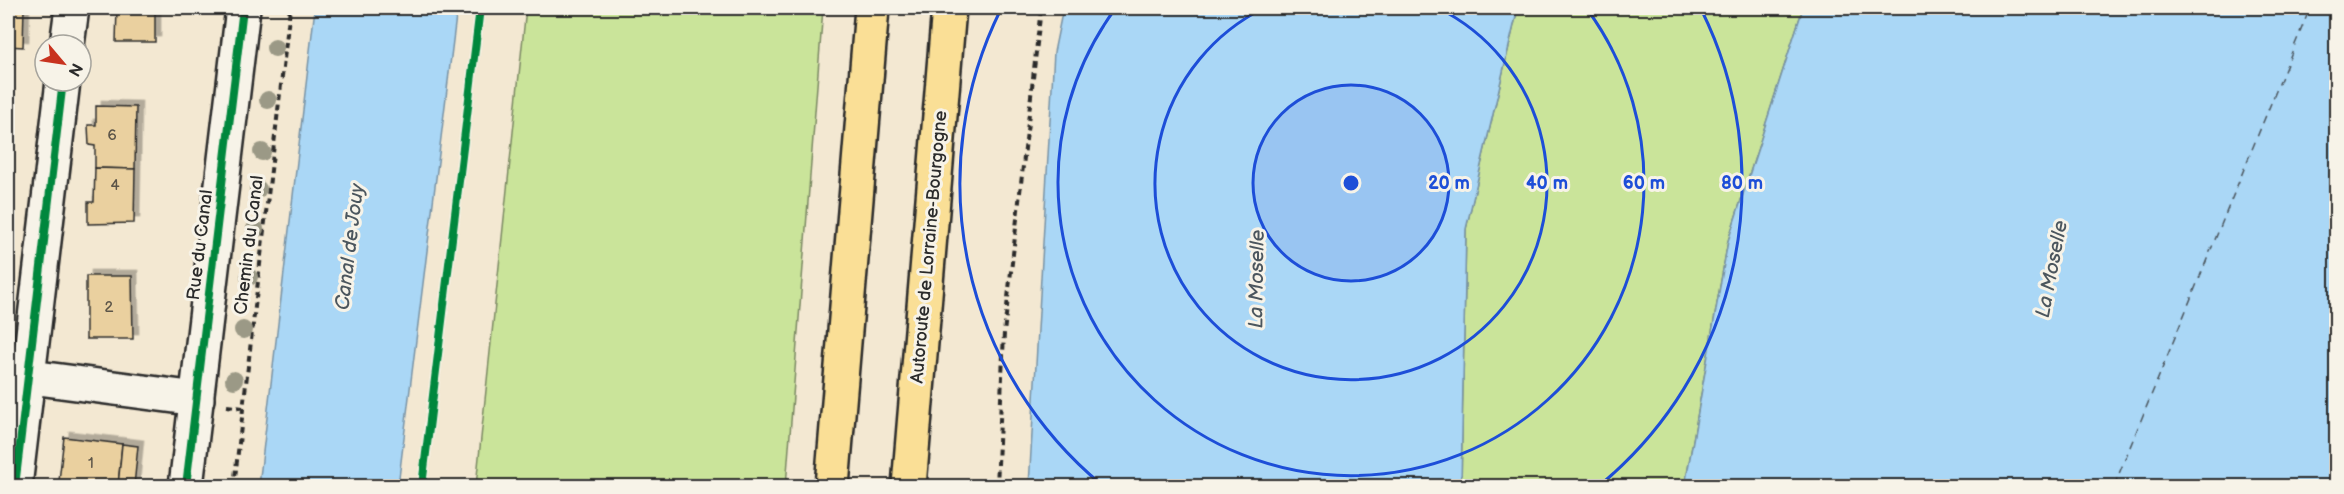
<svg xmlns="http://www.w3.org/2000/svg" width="2344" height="494" font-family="'Balsamiq Sans',sans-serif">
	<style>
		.green { fill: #cae49a; stroke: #7a8862; stroke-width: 1.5 }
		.water { fill: #aad7f6; stroke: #7792a5; stroke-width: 1.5 }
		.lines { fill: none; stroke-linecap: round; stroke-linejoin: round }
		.ferry { stroke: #4b565e; stroke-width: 1.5; stroke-dasharray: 8 6; stroke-linecap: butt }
		.building { fill: #ead09f; stroke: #2b2b2b; stroke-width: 1.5; filter: url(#shadow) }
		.minor-casing { stroke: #2b2b2b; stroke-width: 38 }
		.tertiary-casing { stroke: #2b2b2b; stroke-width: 38 }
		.motorway-casing { stroke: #2b2b2b; stroke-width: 38 }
		.path { stroke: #2b2b2b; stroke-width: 4; stroke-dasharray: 6 4.5; stroke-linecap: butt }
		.minor { stroke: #f7f3e8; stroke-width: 33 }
		.tertiary { stroke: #f7f3e8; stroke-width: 33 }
		.motorway { stroke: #fadf96; stroke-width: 33 }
		.cycleway-casing { stroke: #f7f3e8; stroke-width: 11 }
		.cycleway { stroke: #00873e; stroke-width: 8 }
		.tree { fill: #9b9986 }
		.ring { fill: none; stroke: #1d4ed8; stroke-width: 3 }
		.labels { text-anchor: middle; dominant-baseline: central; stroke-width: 6; stroke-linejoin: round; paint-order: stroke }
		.number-label { font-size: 15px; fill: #5b5448 }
		.street-label { font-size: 18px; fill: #2b2b2b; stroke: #f7f3e8 }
		.water-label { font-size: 20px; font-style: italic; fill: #4b565e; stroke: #f7f3e8 }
		.centre { fill: #1d4ed8; stroke: #f7f3e8; stroke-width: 3 }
		.ring-label { font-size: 18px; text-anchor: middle; font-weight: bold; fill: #1d4ed8; stroke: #f7f3e8; stroke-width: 6; stroke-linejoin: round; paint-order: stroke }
	</style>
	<defs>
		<filter id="shadow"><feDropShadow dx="5.5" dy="-5.5" stdDeviation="0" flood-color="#0004"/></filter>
	</defs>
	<rect width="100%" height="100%" fill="#f3e8d2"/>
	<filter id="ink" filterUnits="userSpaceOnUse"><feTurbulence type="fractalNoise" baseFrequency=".0167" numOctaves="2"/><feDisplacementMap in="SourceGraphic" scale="12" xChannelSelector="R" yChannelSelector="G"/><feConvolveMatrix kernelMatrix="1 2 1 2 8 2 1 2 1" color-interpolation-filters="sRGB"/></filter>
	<g filter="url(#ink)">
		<g class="green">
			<path d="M526,8H823L786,486H476Z"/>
			<path d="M1518,8H1803L1728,241L1685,486H1461L1466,229Z"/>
		</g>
		<g class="water">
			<path d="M315,8H457L398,486H259Z"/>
			<path d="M1063,8H1518L1466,229L1461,486H1029L1054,52Z"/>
			<path d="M1803,8H2336V486H1685L1728,241Z"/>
		</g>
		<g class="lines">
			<path class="ferry" d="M2114,486L2310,8"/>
		</g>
		<g class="building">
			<path d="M8,8H24L23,47L8,46Z"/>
			<path d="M117,8H155V42H116Z"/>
			<path d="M96,106L136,107L135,169L95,168V146L89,145L88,125H96Z"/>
			<path d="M95,168L135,169L134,223L88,224V202H94Z"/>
			<path d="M86,276H132L133,339H86Z"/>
			<path d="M64,437L122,444L118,486L59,481Z"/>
			<path d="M122,444L138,446L134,486H118Z"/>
		</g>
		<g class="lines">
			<g class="minor-casing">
				<g id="minor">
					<path d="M67,45L72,8"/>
					<path d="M8,374L197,399"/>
					<path d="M15,486L63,81"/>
				</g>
			</g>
			<g class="tertiary-casing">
				<path id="tertiary" d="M186,486L243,8"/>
			</g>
			<g class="motorway-casing">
				<g id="motorway">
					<path d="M832,486L872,8"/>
					<path d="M909,486L949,8"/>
				</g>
			</g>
			<g class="path">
				<path d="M227,406L243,408"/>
				<path d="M234,486L290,8"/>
				<path d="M997,486L1004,333L1041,8"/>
			</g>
			<use href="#minor" class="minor"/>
			<use href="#tertiary" class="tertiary"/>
			<use href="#motorway" class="motorway"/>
			<g class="cycleway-casing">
				<g id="cycleway">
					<path d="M15,486L63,81"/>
					<path d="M186,486L243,8"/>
					<path d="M422,486L480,8"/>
				</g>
			</g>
			<use href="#cycleway" class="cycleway"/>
		</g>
		<g class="tree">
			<circle cx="275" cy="48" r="9"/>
			<circle cx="268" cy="100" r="9"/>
			<circle cx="262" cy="152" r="9"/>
			<circle cx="258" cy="189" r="9"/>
			<circle cx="255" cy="229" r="9"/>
			<circle cx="249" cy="277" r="9"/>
			<circle cx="243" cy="330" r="9"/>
			<circle cx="234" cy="380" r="9"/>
		</g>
	</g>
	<circle cx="1351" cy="183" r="98" fill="#1d4ed8" fill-opacity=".12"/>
	<g class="ring">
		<circle cx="1351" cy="183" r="98"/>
		<path d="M1438 8A196 196 0 1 1 1264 8"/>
		<path d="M1587 9A293 293 0 1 1 1115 9"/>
		<path d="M1102 485A391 391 0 0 1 1001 9M1701 9A391 391 0 0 1 1600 485"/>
	</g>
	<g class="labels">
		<g class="number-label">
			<text x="112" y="135">6</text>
			<text x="115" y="185">4</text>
			<text x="109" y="307">2</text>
			<text x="91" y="463">1</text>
		</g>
		<g class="street-label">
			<text transform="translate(200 245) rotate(-83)">Rue du Canal</text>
			<text transform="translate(249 245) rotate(-83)">Chemin du Canal</text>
			<text transform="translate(929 247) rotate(-85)">Autoroute de Lorraine-Bourgogne</text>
		</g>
		<g class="water-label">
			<text transform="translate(350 247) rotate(-83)">Canal de Jouy</text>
			<text transform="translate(2052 269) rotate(-79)">La Moselle</text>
			<text transform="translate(1257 279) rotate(-89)">La Moselle</text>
		</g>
	</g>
	<circle cx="1351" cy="183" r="9" class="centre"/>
	<g class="ring-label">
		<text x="1449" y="189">20 m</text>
		<text x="1547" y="189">40 m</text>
		<text x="1644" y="189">60 m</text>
		<text x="1742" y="189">80 m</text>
	</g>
	<rect width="2344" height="494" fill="none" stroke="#f7f3e8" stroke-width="30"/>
	<rect x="15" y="15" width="2314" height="464" fill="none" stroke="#2b2b2b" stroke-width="2" filter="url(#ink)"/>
	<g transform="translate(63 63) rotate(119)"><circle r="28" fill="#f7f3e8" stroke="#a5a39c" stroke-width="1.5"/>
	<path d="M0-4.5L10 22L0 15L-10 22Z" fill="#c8321e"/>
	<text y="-9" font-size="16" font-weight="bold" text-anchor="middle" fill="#2b2b2b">N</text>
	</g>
</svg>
